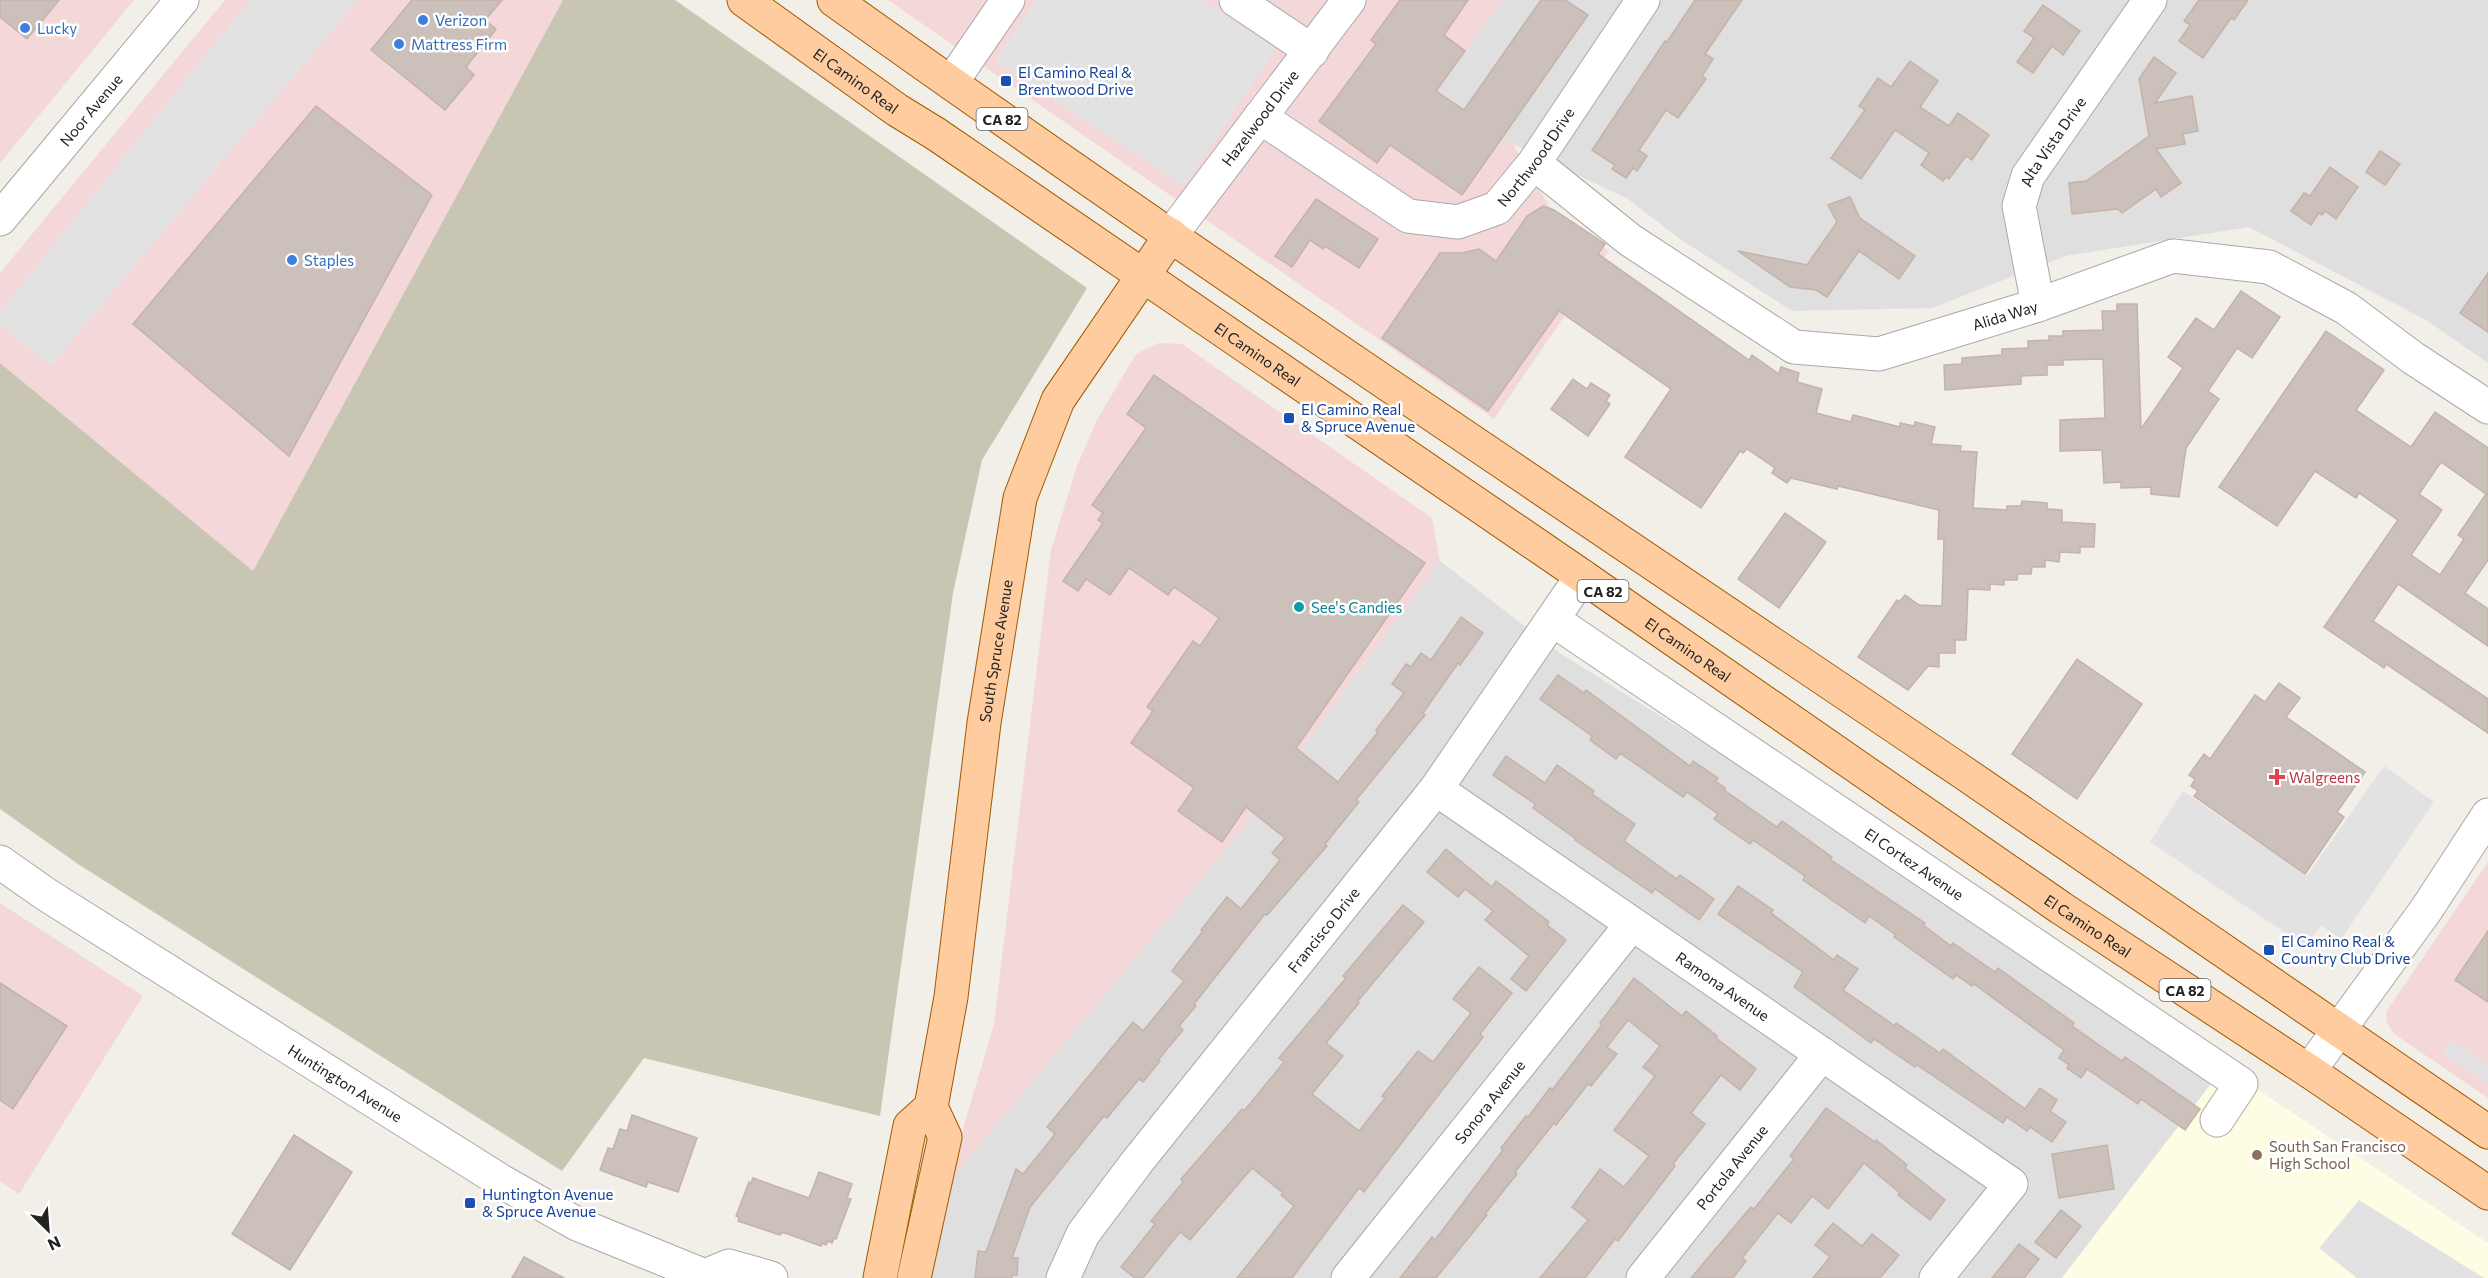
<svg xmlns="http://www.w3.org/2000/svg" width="2488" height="1278" font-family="Commissioner,sans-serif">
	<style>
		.residential { fill: #e0dfdf }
		.commercial { fill: #f4d7d9 }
		.education { fill: #fffce4 }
		.construction { fill: #c8c6b2 }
		.parking { fill: #e2e2e2 }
		.building { fill: #cbc0ba; stroke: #c5b2a9; stroke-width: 1.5; fill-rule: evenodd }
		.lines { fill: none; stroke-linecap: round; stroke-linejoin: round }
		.minor-casing { stroke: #a9a9a9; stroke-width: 35 }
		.major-casing { stroke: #9f5a00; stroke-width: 35 }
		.minor { stroke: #fff; stroke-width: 33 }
		.major { stroke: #ffcca0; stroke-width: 33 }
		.shop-dot { fill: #3f7fe0; stroke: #fff; stroke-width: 2 }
		.transit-dot { fill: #1a4fb4; stroke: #fff; stroke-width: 2 }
		.culture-dot { fill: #0f9aa8; stroke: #fff; stroke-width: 2 }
		.health-dot { fill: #e0444e; stroke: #fff; stroke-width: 2 }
		.education-dot { fill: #8d6e63; stroke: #fff; stroke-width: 2 }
		.labels { text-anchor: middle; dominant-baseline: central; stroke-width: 5; stroke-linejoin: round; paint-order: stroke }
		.shield { fill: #fff; stroke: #646464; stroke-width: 1.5 }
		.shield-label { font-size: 14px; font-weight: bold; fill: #222 }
		.shop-label { font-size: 15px; fill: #366cbe; stroke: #fff; text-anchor: start }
		.transit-label { font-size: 15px; fill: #164399; stroke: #fff; text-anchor: start }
		.street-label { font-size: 15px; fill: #222; stroke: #fff }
		.culture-label { font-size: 15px; fill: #0d838f; stroke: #fff; text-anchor: start }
		.health-label { font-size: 15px; fill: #be3a42; stroke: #fff; text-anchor: start }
		.education-label { font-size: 15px; fill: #785e54; stroke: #fff; text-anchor: start }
	</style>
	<rect width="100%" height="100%" fill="#f2eee8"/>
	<g class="residential">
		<path d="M1503,0H2488V363L2426,320L2249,227L2065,256L1932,308L1792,311L1680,239L1628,199L1513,144L1437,91Z"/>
		<path d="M1440,561L1561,654L2224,1067L2062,1278H926L946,1186L1235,839Z"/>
	</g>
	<g class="commercial">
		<path d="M0,0H134L0,163Z"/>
		<path d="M225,0H563L253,572L0,363V273Z"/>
		<path d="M888,0H1503L1437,91L1513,144L1552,211L1609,251L1494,419Z"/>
		<path d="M1159,343L1182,344L1432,518L1440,561L1235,839L946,1186L994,1024L1051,550L1077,466L1097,420L1136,354Z"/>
		<path d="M2488,862V1098L2393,1033L2387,1022L2386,1012Z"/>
		<path d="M0,903L143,996L19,1194L0,1181Z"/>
	</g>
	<path class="education" d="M2224,1067L2488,1243V1278H2062Z"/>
	<path class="construction" d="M563,0H675L1087,288L982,460L953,593L880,1116L644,1058L562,1171L78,864L0,809V363L253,571Z"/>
	<g class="parking">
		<path d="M250,0H357L51,366L0,324V311Z"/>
		<path d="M1036,0H1202L1276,49L1184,186L995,61Z"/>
		<path d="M2384,766L2434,802L2341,939L2321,925L2305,946L2150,842L2183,791L2307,876Z"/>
		<path d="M2452,1040L2488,1065V1085L2443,1053Z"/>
		<path d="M2359,1200L2484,1278H2357L2319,1248Z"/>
	</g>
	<g class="building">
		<path d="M0,0H59L27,39L0,17Z"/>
		<path d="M412,0H502L485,20L496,29L466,67L474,75L445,110L371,50Z"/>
		<path d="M1400,0H1468L1444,35L1465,51L1436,91L1464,110L1541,0H1565L1588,15L1462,195L1390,145L1377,163L1319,121L1376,44L1371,40Z"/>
		<path d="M1695,0H1742L1705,54L1713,59L1702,76L1706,79L1678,118L1666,110L1639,150L1647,156L1637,171L1633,168L1626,178L1612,169L1615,165L1592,150L1665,41L1667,42Z"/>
		<path d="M2199,0H2248L2234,20L2231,18L2203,58L2179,41L2190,25L2184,21Z"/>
		<path d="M2043,5L2080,31L2063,55L2052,46L2033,73L2017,62L2034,38L2024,31Z"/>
		<path d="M2154,57L2176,73L2155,103L2192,96L2198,131L2183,134L2185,144L2156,149L2181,183L2161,197L2156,189L2122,213L2118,209L2072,214L2069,183L2086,181L2149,136L2139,79Z"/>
		<path d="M1910,61L1938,81L1920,107L1949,126L1958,113L1989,135L1972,160L1966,156L1949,179L1946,177L1943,181L1921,165L1929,153L1895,130L1861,179L1831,158L1865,110L1859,106L1878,78L1891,87Z"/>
		<path d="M316,106L432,195L289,456L133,324Z"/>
		<path d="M2380,151L2400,164L2385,185L2366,172Z"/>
		<path d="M2330,167L2358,187L2336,219L2325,211L2322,215L2319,213L2311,225L2291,211L2304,193L2310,196Z"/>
		<path d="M1850,197L1860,218L1915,256L1899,279L1859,251L1827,297L1816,290L1790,287L1738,251L1807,265L1837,222L1828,205Z"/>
		<path d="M1316,199L1378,239L1359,268L1325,246L1323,249L1310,240L1292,267L1275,256Z"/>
		<path d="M1543,206L1554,210L1605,244L1598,254L1749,360L1752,355L1779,374L1781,367L1799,373L1797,382L1822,389L1816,413L1851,422L1853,415L1900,427V423L1914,426L1915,422L1935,427L1931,444L1961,446L1960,451L1977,452L1973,508L2007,510V506H2021L2022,501L2047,503V509L2062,510V522L2095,524L2094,547H2080V553L2060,552L2059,562L2045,560V567H2032L2031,574H2018L2017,580H2004V585L1990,584V590L1968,589L1966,640H1955V653H1939V667L1928,666L1908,690L1858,657L1897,600L1899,602L1905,595L1919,605L1942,606L1944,539H1938L1939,510L1838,486L1837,489L1791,478L1787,483L1772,473L1775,468L1747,449L1743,453L1740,451L1701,508L1625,457L1671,389L1559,311L1488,411L1382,338L1440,253H1462L1479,249L1496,261L1527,216Z"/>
		<path d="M2488,273V332L2460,313Z"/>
		<path d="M2241,291L2280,317L2252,358L2237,348L2208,391L2219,399L2186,448L2179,497L2151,494V487L2121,488V482L2104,483L2102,450L2060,451V420L2105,418L2103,359L2063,360V365H2047V375L2021,376V384L1945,390L1944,365L1962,364V358L2002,355V349L2028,348V341L2049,340V336H2063V331L2103,330L2102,311H2117V304H2137L2141,429L2183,368L2168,357L2196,318L2214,330Z"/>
		<path d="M2326,331L2384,370L2356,410L2411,447L2435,412L2488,448V560L2465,593L2488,609V646L2398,584L2373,621L2488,699V733L2386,664L2384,668L2324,627L2398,520L2359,493L2356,498L2315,471L2277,526L2219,487ZM2441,462L2486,494L2458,535L2464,539L2440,575L2411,555L2442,510L2419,494Z"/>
		<path d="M1154,375L1425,563L1296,748L1338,782L1378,732L1376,730L1404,693L1392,684L1406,664L1411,667L1421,653L1431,660L1461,617L1483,633L1460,665L1458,663L1423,713L1425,715L1356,800L1359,802L1325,844L1327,846L1267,915L1265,914L1194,1004L1196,1006L1179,1026L1183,1030L1158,1060L1160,1061L1143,1082L1139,1079L1107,1118L1104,1116L1030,1207L1012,1258H1018L1017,1275H1012V1278H975L978,1251L986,1252L1016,1169L1023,1174L1049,1142L1055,1134L1047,1127L1133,1022L1143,1031L1184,981L1172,971L1203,931L1201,930L1227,897L1241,909L1280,860L1272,853L1285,838L1246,807L1222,842L1178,811L1194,788L1131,743L1153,711L1147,707L1193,641L1200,646L1219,618L1174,587L1168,595L1129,568L1110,595L1086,579L1078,591L1063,581L1103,523L1098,520L1103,513L1092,505L1146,428L1127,414Z"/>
		<path d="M1573,379L1587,389L1591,383L1610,395L1606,401L1610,404L1588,436L1551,409Z"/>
		<path d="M1785,513L1826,542L1779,608L1738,579Z"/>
		<path d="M2077,659L2142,704L2077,799L2012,754Z"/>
		<path d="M1558,675L1584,693L1586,690L1690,766L1693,761L1718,778L1715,781L1725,788L1724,790L1777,827L1782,821L1832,857L1831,860L1925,923L1923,925L1951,946L1953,943L1995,972L1998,968L2074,1023L2072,1026L2122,1061L2125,1057L2200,1109L2185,1130L2141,1099L2138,1104L2087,1069L2081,1078L2067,1068L2069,1065L2059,1058L2064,1050L1974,984L1972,986L1956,975L1953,979L1894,937L1896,935L1869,916L1865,923L1803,880L1805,876L1753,840L1750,844L1714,819L1718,814L1687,792L1683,797L1620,753L1616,759L1590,740L1592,736L1540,699Z"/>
		<path d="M2279,683L2300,698L2286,717L2365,772L2337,812L2344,817L2305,874L2194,796L2198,791L2191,786L2195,779L2189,775L2204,754L2210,759L2255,695L2265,702Z"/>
		<path d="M1506,756L1545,783L1557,765L1594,791L1592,794L1635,824L1624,841L1677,879L1680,875L1714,899L1699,920L1655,889L1652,893L1575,840L1576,839L1533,808L1535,804L1493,775Z"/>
		<path d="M1446,849L1492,887L1496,881L1549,922L1547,925L1566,940L1526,991L1511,979L1529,956L1485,920L1493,911L1465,889L1458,897L1427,872Z"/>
		<path d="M1738,886L1773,910L1771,913L1834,960L1837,955L1858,969L1843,990L1895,1026L1896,1023L1940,1053L1943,1049L2025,1109L2040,1088L2057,1100L2050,1111L2066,1122L2052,1142L2030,1127L2027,1131L2007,1117L2003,1123L1917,1065L1915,1067L1874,1039L1871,1043L1794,987L1803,972L1718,914Z"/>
		<path d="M1403,905L1424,922L1357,1002L1359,1003L1326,1043L1343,1056L1312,1094L1359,1131L1385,1098L1382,1096L1418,1051L1433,1062L1471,1013L1453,999L1479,967L1512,993L1480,1034L1483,1037L1364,1192L1359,1188L1292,1278H1237L1294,1206L1281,1195L1283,1193L1252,1168L1190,1240L1180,1232L1143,1278H1135L1121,1267L1155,1224L1151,1221L1183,1182L1181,1179L1242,1109L1244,1111L1284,1062L1279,1058L1346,978L1343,976Z"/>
		<path d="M2488,931V1002L2455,980Z"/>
		<path d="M1634,978L1682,1016L1686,1011L1717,1036L1716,1038L1756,1069L1740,1090L1721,1075L1691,1113L1705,1124L1673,1164L1675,1166L1618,1241L1615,1239L1585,1278H1540L1588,1220L1572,1207L1600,1169L1624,1187L1649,1156L1614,1130L1655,1076L1643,1067L1660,1046L1628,1020L1607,1047L1617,1054L1591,1086L1588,1084L1556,1125L1554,1123L1515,1172L1517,1174L1485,1214L1487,1215L1436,1278H1400L1432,1237L1435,1240L1503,1150L1501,1148L1526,1116L1528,1117L1550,1088L1552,1090L1602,1025L1600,1023Z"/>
		<path d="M0,983L67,1026L13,1109L0,1100Z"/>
		<path d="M1826,1108L1875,1142L1876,1140L1907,1165L1905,1168L1945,1200L1930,1220L1898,1195L1900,1193L1864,1163L1828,1209L1812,1196L1791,1223L1778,1213L1742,1258L1746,1261L1733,1278H1691L1751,1207L1754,1209L1794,1159L1790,1156Z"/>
		<path d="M632,1115L697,1138L678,1192L648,1182L646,1187L600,1170L608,1148L613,1149L620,1129L627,1131Z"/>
		<path d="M294,1135L352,1172L290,1270L232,1234Z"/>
		<path d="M2107,1145L2114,1189L2059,1198L2052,1154Z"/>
		<path d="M819,1172L852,1184L847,1198L851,1199L836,1239L834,1238L832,1243L828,1241L826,1245L822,1243L821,1246L785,1233H781L780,1235L738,1221L739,1217L736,1216L749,1182L751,1183L753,1178L809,1198Z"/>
		<path d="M2061,1210L2081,1226L2056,1258L2035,1242Z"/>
		<path d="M1833,1223L1862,1246L1872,1234L1899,1255L1880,1278H1813L1830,1257L1815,1245Z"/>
		<path d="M2019,1244L2039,1259L2024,1278H1992Z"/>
		<path d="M524,1257L564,1278H512Z"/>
	</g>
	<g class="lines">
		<g class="minor-casing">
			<g id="minor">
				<path d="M1236,0L1312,51"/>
				<path d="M951,83L1008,0"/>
				<path id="s1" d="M1260,117L1408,216L1458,222L1497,208L1534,163L1643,0"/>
				<path id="s2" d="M1534,163L1630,240L1794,347L1879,354L2038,305L2173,256L2269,267L2346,308L2413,358L2488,407"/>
				<path id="s3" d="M0,219L182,0"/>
				<path id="s4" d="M1171,235L1349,0"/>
				<path id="s5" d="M2038,305L2019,206L2028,176L2150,0"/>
				<path id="s6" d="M1553,620L2241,1084L2217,1120"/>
				<path id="s7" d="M1436,789L2011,1184L1936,1278"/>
				<path id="s8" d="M0,862L47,895L501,1181L577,1224L705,1276L729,1266L771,1278"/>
				<path d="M2309,1071L2426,910L2488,815"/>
				<path id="s9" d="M1063,1278L1083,1234L1137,1162L1436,789L1582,576"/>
				<path id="s10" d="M1348,1278L1631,925"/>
				<path id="s11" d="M1643,1278L1822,1054"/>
			</g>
		</g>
		<g class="major-casing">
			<g id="major">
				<path id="s12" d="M744,0L897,110L936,134L1582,576L2061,908L2309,1071L2488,1193"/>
				<path d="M834,0C1205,265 1586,518 1964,773C2140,892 2313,1013 2488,1132"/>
				<path id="s13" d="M880,1278L910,1126L931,1107L951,997L984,723L1020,498L1058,400L1171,235"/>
				<path d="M914,1278L945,1137L931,1107"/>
			</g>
		</g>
		<use href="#minor" class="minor"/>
		<use href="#major" class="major"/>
	</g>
	<g class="shop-dot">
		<circle cx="423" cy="20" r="6"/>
		<circle cx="25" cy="28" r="6"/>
		<circle cx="399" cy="44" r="6"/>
		<circle cx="292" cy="260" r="6"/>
	</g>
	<g class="transit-dot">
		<rect x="1000" y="75" width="12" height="12" rx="3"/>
		<rect x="1283" y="412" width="12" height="12" rx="3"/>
		<rect x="2263" y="944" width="12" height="12" rx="3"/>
		<rect x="464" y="1197" width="12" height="12" rx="3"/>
	</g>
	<circle class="culture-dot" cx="1299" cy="607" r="6"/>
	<path class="health-dot" d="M2274 768h6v6h6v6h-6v6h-6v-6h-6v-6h6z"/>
	<circle class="education-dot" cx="2257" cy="1155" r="6"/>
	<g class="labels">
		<g class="shield">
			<rect x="976.5" y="108" width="51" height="22" rx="4.5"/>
			<rect x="1577.5" y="580" width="51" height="22" rx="4.5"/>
			<rect x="2159.5" y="979" width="51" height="22" rx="4.5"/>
		</g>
		<g class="shield-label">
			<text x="1002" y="119">CA 82</text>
			<text x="1603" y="591">CA 82</text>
			<text x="2185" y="990">CA 82</text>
		</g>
		<g class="shop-label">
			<text x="435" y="20">Verizon</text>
			<text x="37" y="28">Lucky</text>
			<text x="411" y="44">Mattress Firm</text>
			<text x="304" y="260">Staples</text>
		</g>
		<g class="transit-label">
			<text x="1018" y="72">El Camino Real &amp;<tspan x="1018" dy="17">Brentwood Drive</tspan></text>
			<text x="1301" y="409">El Camino Real<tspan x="1301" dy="17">&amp; Spruce Avenue</tspan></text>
			<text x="2281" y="941">El Camino Real &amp;<tspan x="2281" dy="17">Country Club Drive</tspan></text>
			<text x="482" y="1194">Huntington Avenue<tspan x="482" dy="17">&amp; Spruce Avenue</tspan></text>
		</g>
		<g class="street-label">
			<text stroke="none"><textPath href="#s12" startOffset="138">El Camino Real</textPath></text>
			<text stroke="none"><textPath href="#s3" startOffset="142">Noor Avenue</textPath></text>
			<text stroke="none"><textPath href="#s4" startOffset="147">Hazelwood Drive</textPath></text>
			<text stroke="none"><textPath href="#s5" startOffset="174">Alta Vista Drive</textPath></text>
			<text stroke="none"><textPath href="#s1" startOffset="334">Northwood Drive</textPath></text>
			<text stroke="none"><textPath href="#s2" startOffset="536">Alida Way</textPath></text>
			<text stroke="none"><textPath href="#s12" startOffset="624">El Camino Real</textPath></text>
			<text stroke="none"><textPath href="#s12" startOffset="1146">El Camino Real</textPath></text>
			<text stroke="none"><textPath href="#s13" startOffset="644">South Spruce Avenue</textPath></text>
			<text stroke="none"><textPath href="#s6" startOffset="436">El Cortez Avenue</textPath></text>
			<text stroke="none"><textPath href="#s12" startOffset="1632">El Camino Real</textPath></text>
			<text stroke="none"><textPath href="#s9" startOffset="436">Francisco Drive</textPath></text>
			<text stroke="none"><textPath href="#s7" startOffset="348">Ramona Avenue</textPath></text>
			<text stroke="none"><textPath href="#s8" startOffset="410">Huntington Avenue</textPath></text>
			<text stroke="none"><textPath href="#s10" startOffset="226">Sonora Avenue</textPath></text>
			<text stroke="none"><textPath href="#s11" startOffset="142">Portola Avenue</textPath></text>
		</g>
		<g class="culture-label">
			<text x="1311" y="607">See's Candies</text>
		</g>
		<g class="health-label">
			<text x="2289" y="777">Walgreens</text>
		</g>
		<g class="education-label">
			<text x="2269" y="1146">South San Francisco<tspan x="2269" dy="17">High School</tspan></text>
		</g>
	</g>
	<g transform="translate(48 1230) rotate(155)" stroke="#ffffff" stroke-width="4.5" paint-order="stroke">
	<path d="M0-4.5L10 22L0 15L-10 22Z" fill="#222222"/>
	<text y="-9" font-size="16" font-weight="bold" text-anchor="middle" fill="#222222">N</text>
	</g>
</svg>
